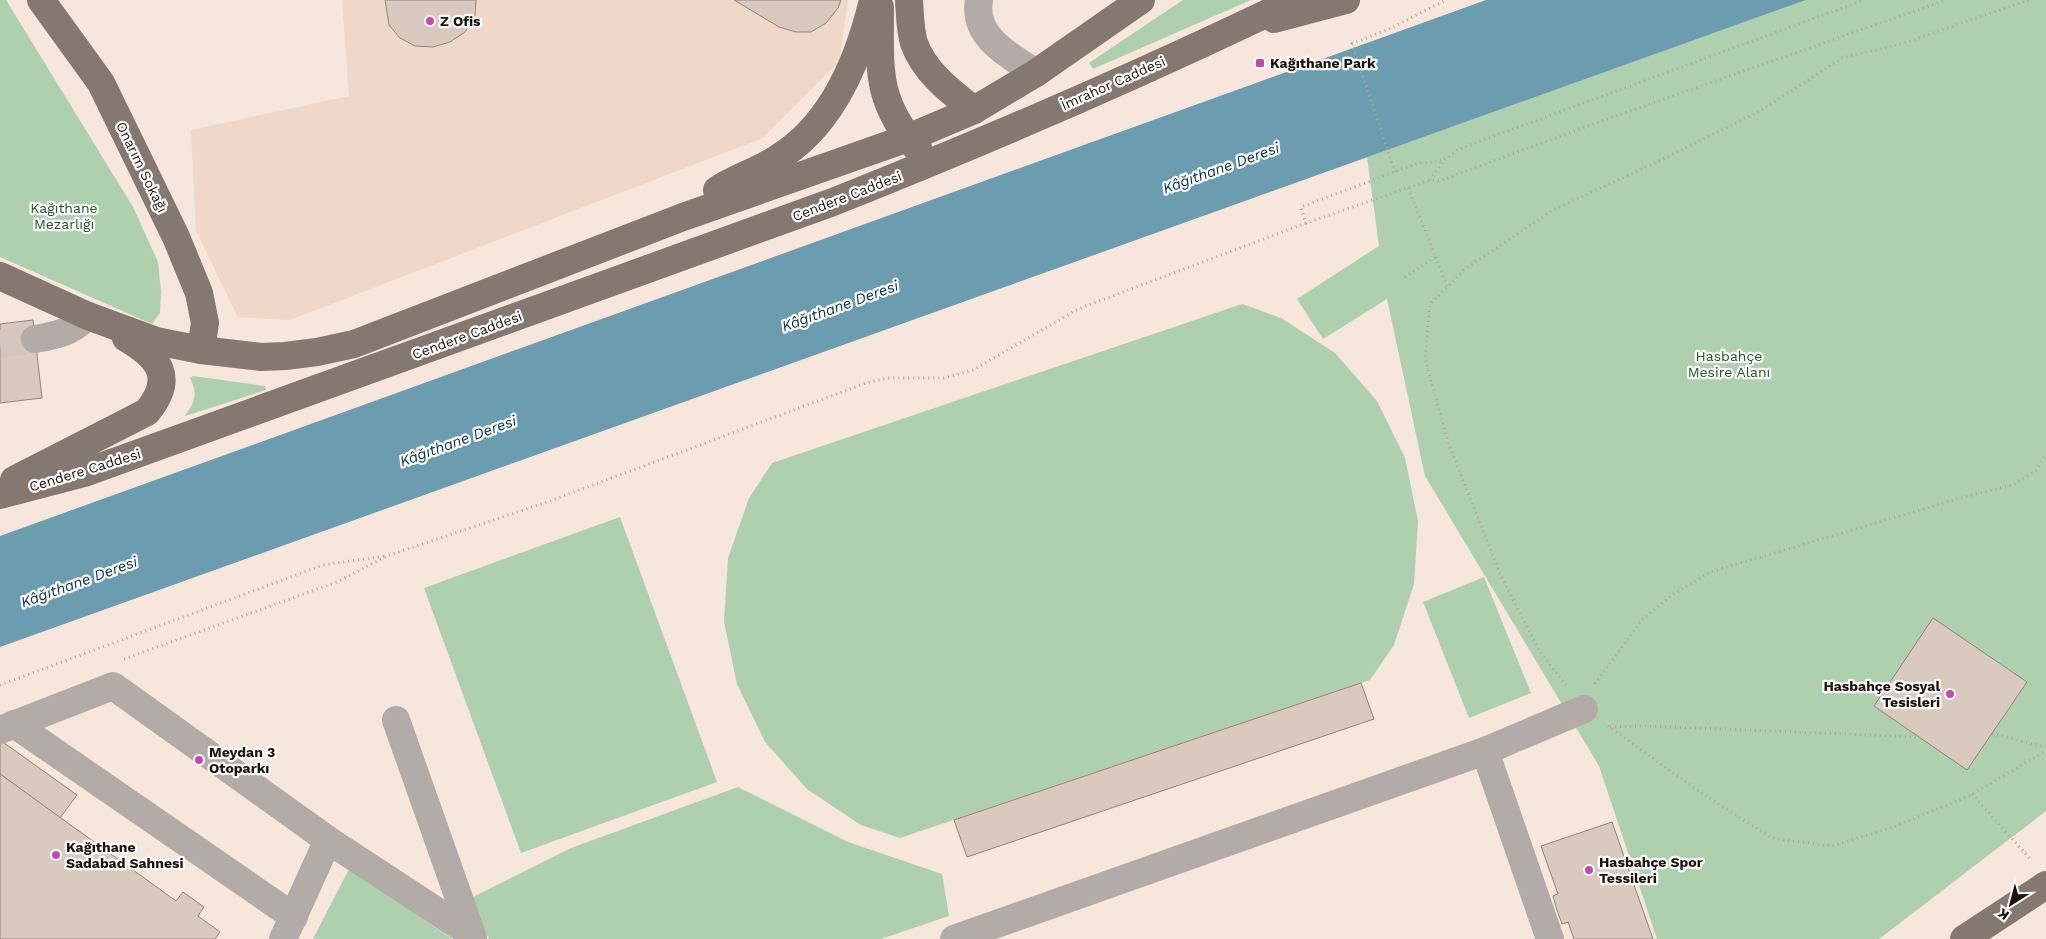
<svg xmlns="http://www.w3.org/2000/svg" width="2046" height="939" font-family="'Work Sans',sans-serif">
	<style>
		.built { fill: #efd8c8 }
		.green { fill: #afd0ae }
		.water { fill: #6c9caf }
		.building { fill: #dac9bf; stroke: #93847b }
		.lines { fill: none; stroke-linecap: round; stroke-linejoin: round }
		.minor-tunnel { stroke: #d5c6bd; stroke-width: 28; stroke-dasharray: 28 14; stroke-linecap: butt }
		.path { stroke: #b0a39b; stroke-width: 3; stroke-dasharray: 1 4; stroke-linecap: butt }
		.minor { stroke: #b3aba7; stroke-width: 28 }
		.major { stroke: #857870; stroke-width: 28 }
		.poi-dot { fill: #be4ca8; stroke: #fff; stroke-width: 2 }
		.labels { text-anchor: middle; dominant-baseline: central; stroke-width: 4.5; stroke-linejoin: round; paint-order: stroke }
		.poi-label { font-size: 14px; font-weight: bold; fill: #1a1410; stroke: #fff; text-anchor: start }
		.street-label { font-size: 14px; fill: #1a1410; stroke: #fff }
		.park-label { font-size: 14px; fill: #235225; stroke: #fff }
		.water-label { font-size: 15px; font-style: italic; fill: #043342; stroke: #fff }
	</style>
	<rect width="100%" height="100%" fill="#f6e6db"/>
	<path class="built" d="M342,0H848L839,62L763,138L290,320L238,317L196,231L191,130L349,96Z"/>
	<g class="green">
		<path d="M0,0H6L133,207L158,262L161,291L160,313L152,324L0,257Z"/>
		<path d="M1183,0H1251L1093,69L1089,63Z"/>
		<path d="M1806,0H2046V811L1879,939H1657L1599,766L1425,476L1387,299L1323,339L1297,299L1379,246L1367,157Z"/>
		<path d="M1242,304L1281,318L1335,353L1377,401L1405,458L1418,521L1414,584L1394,645L1370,680L900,838L861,825L807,789L765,742L737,684L724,622L728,558L749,498L772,463Z"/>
		<path d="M193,376L265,386L266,390L185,416C195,402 198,393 190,378Z"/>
		<path d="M620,517L717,782L521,853L424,588Z"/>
		<path d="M1484,577L1531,693L1469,718L1423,602Z"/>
		<path d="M738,787L848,842L942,874L949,916L881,939H489L469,899L571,848Z"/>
		<path d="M349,869L451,938L452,939H313Z"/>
	</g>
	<path class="water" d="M1486,0H1806L0,647V536Z"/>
	<g class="building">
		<path d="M385,0H476L475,16L465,32L450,42L433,47L415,46L400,38L389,25Z"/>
		<path d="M734,0H841L838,8L826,23L811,32H796L779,27Z"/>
		<path d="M33,320L42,398L0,403V324Z"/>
		<path d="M1933,618L2027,682L1967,770L1874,706Z"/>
		<path d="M1361,683L1374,719L967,857L954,820Z"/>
		<path d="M0,740L77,795L60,818L0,774Z"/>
		<path d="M0,774L176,901L183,892L204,907L198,916L220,932L215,939H0Z"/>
		<path d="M1612,822L1653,939H1574L1568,922L1562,924L1557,910L1553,896L1558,894L1541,846Z"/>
	</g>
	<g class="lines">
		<path class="minor-tunnel" d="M0,344L35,339"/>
		<g class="path">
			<path d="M1395,172L1352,44L1389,29L1446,0"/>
			<path d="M1430,180L1444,160L1459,149L1864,0"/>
			<path d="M1306,224L1301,207L1416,164L1444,160"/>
			<path d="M1436,257L1447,286"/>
			<path d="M1405,277L1436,257L1408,188"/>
			<path d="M124,659L337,582L387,556L550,501L866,383L888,378H944L973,370L1078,309L1301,225L1430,180L1439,181L1607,119L1946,0"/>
			<path d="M1595,684L1642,620L1672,595L1710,572L1964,497L2016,484L2036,470L2046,454"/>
			<path d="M0,685L323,565L384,556"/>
			<path d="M1566,685L1540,652L1501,576L1449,445L1425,359L1430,304L1464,270L1551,211L1657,162L1758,112L1842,58L1901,44L2029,0"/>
			<path d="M1608,726L1700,792L1772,838L1831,846L1888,829L1969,796L2046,751"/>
			<path d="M1610,727L1646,726L1919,737"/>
			<path d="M1992,734L2046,747"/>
			<path d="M1972,794L2032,861"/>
		</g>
		<g class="minor">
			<path d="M979,0C972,37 1010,56 1036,73"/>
			<path d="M35,339C59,335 71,332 88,316"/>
			<path d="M396,720L473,938"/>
			<path d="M14,724L294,917"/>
			<path d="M0,730L113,686L328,840L470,933"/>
			<path d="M1485,751L1584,709"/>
			<path d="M283,939L328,840"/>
			<path d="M954,939L1485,751L1550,939"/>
		</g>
		<g class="major">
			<path d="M41,0L101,83L176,237L199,293L205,323L201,350"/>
			<path d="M909,0C910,14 910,30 914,43C924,72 951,92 974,110"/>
			<path d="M880,7C880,70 875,101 919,151"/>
			<path d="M1274,19L1346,0"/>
			<path d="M717,190C736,177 759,171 778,158C832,125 859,59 873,0"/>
			<path d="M0,276L88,316L156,341L201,350L261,357L285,356L317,352L354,344L683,217L908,138L974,110L1036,73L1141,0"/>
			<path d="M14,480L147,412C175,378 160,358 126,338"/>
			<path d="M0,495L84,473L833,202C989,140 1144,73 1295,0"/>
			<path d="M1964,939L2046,885"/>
		</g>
	</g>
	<g class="poi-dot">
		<circle cx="430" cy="21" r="5"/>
		<rect x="1255" y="58" width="10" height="10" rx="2.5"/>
		<circle cx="1950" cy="694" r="5"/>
		<circle cx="199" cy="760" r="5"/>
		<circle cx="56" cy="855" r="5"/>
		<circle cx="1589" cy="870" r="5"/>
	</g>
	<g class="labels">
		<g class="poi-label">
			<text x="440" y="21">Z Ofis</text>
			<text x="1270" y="63">Kağıthane Park</text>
			<text x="1940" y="686" text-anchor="end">Hasbahçe Sosyal<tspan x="1940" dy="16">Tesisleri</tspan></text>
			<text x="209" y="752">Meydan 3<tspan x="209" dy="16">Otoparkı</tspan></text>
			<text x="66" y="847">Kağıthane<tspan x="66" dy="16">Sadabad Sahnesi</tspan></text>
			<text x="1599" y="862">Hasbahçe Spor<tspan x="1599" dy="16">Tessileri</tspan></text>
		</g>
		<g class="street-label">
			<text transform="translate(1113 83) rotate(-24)">İmrahor Caddesi</text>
			<text transform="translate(142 167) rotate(64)">Onarım Sokağı</text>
			<text transform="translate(847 196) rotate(-21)">Cendere Caddesi</text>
			<text transform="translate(467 335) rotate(-20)">Cendere Caddesi</text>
			<text transform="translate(85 470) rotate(-17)">Cendere Caddesi</text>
		</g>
		<g class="park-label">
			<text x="64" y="208">Kağıthane<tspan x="64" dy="16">Mezarlığı</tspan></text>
			<text x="1729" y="356">Hasbahçe<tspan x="1729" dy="16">Mesire Alanı</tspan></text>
		</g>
		<g class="water-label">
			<text transform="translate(1221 168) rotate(-20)">Kâğıthane Deresi</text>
			<text transform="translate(840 306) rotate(-20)">Kâğıthane Deresi</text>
			<text transform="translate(458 441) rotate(-20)">Kâğıthane Deresi</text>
			<text transform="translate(79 582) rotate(-20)">Kâğıthane Deresi</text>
		</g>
	</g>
	<g transform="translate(2011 904) rotate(216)" stroke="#ffffff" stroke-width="4" paint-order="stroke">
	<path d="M0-4L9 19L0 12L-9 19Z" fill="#1a1410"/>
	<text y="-8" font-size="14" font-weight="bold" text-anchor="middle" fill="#1a1410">K</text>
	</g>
</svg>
